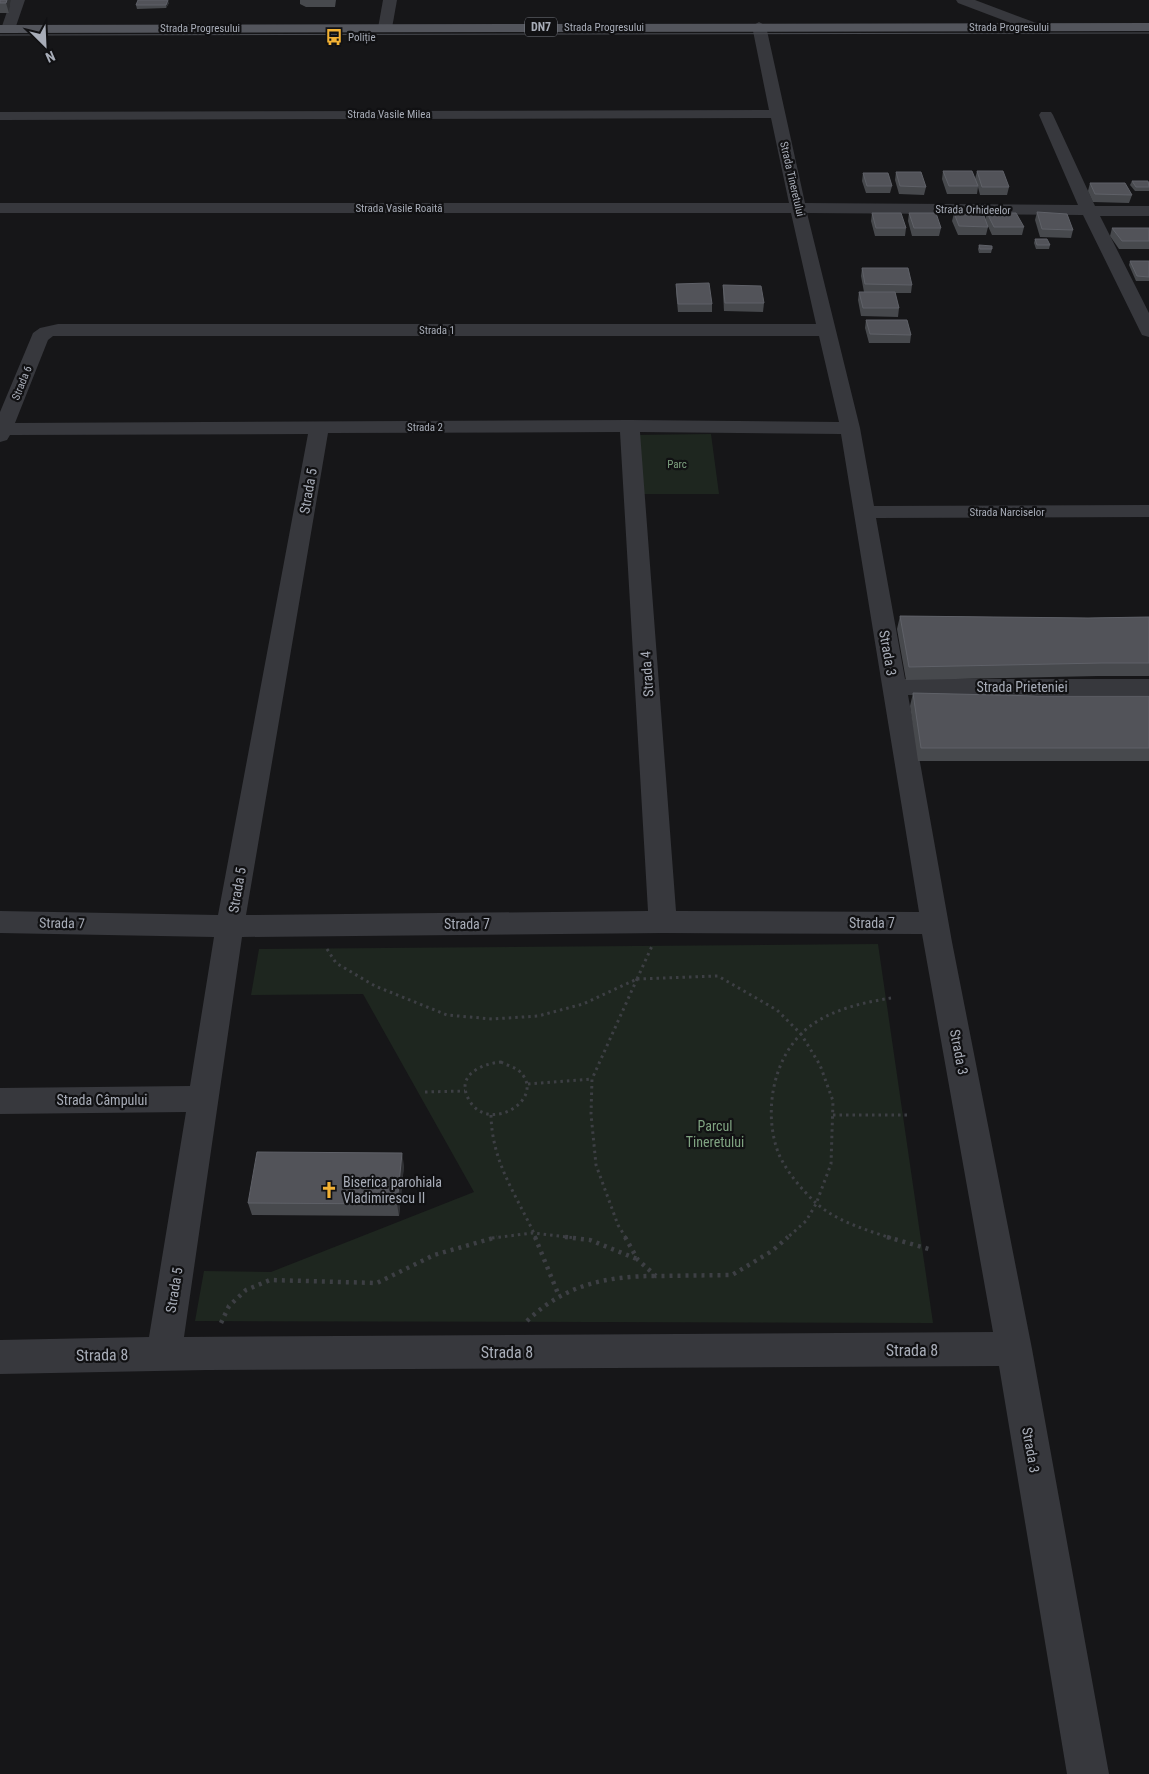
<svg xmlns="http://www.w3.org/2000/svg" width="1149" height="1774" font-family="'Roboto Condensed',sans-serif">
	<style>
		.green { fill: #1e261f }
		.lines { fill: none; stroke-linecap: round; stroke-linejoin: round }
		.path-far1 { stroke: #3d3f44; stroke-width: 3; stroke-dasharray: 2.5 4; stroke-linecap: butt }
		.path { stroke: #3d3f44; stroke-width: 4.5; stroke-dasharray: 3 5; stroke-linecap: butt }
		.minor { fill: #37383d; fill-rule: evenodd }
		.major { fill: #53555c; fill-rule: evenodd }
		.tram { stroke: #4a4c52; stroke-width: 1 }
		.wall { fill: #47494d }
		.shaded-wall { fill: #2f3033 }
		.building { fill: #525359; stroke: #5f6168 }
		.labels { text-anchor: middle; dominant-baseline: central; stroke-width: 4.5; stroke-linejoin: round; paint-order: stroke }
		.far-street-label { font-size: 11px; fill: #a8adb8; stroke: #111113 }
		.far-poi-label { font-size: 11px; fill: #a8adb8; stroke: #111113; text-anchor: start }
		.far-park-label { font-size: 11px; fill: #7fa381; stroke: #111113 }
		.shield { fill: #111113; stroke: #7b7e86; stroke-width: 1 }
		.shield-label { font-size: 12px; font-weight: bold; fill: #a8adb8 }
		.street-label { font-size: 14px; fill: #a8adb8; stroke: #111113 }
		.park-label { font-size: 14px; fill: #7fa381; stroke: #111113 }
		.poi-label { font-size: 14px; fill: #a8adb8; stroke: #111113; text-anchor: start }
		.near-street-label { font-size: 16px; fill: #a8adb8; stroke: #111113 }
	</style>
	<rect width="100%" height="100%" fill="#161618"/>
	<g class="green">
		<path d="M711,434L719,494H639L634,435Z"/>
		<path d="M878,944L933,1323L195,1321L204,1271L271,1272L474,1192L363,994L251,995L259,949Z"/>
	</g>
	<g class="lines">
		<g class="path-far1">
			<path d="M327,949L336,963L375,986L447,1015L492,1019L538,1016L583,1004L637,979"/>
			<path d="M637,979L652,946"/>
			<path d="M637,979L718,976L777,1010L801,1034L820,1065L833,1101L831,1164L816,1204L806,1221L787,1238"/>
			<path d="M891,998C860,1003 824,1011 801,1034C772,1063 764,1114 778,1152C785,1170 802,1190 816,1203C836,1221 866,1230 891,1238"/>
			<path d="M501,1062C506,1065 514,1067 518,1070C550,1097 489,1136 469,1100C455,1075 481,1064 501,1062Z"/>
			<path d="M528,1084L592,1079"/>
			<path d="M425,1092L465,1091"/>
			<path d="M491,1115C492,1164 517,1195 536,1238"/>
			<path d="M833,1115H909"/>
			<path d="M492,1238L533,1233L575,1238"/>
			<path d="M626,1238L618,1225L596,1165L591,1114L592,1079L637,979"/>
		</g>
		<g class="path">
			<path d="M535,1237L559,1296"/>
			<path d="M565,1237L590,1240L637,1259"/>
			<path d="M625,1237L638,1260L656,1276L732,1275L772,1251L788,1237"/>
			<path d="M887,1237L929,1249"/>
			<path d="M527,1321C564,1285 606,1276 656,1276"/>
			<path d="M221,1323L229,1306L246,1290L270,1280L377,1283L434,1255L497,1237"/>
		</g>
		<g class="minor">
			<path d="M11,0H25L15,29L8,33L1,29Z"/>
			<path d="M383,0H397L392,28L385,32L378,28Z"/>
			<path d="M956,0H975L1039,24L1041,27L1039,30H1029L958,3Z"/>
			<path d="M759,22L766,26L805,203L1078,205L1039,115L1041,112H1051L1053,115L1095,206H1149V216H1100L1149,313V337L1142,335L1140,331L1083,215L807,213L860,428L874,506L1149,505V517L876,518L905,679H1149V695H908L952,942L1032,1349L1109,1774H1067L999,1366L207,1370L0,1374V1340L149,1337L186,1112L0,1114V1088L190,1086L214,937L0,933V911L218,915L308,434L10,435L7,440L0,442V412L33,333L40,328L58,324H816L791,213H0V203H789L771,118L0,120V112L769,110L752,26ZM53,336H819L839,422L630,420L15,423L48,340ZM620,432L648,911L246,915L328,433ZM640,432L841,434L919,912L676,911ZM663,933L922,934L993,1332L184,1337L242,937Z"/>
		</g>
		<path class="major" d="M1149,23V31L0,33V25Z"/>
		<path class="tram" d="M0,35L1149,33"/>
	</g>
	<g class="wall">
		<path d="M0,0H11L9,13H0Z"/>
		<path d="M300,0H336L335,7H306L300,4Z"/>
		<path d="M169,3L166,8L137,9L136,5Z"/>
		<path d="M943,171L975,179L977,171L1009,187L1007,195H980L978,187L977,194H947L942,179Z"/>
		<path d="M896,172L926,187L924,195L899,194L895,180Z"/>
		<path d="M863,173L892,186L890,193H866L862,181Z"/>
		<path d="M1132,181L1149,182V191H1135L1130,185Z"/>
		<path d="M1090,183L1132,195L1129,203L1093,202L1088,191Z"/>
		<path d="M1037,212L1073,230L1071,238L1040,237L1035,220Z"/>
		<path d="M872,213L906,228L905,236H875L871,221Z"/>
		<path d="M909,213L941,228L939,236H912L908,221Z"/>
		<path d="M954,213L985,220L987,213L1024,227L1022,235H992L987,224L988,227L986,235H958L952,221Z"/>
		<path d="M1112,228H1149V249H1119L1110,236Z"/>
		<path d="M1035,239L1050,245L1049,249H1036L1034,243Z"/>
		<path d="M979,245L992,249L991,253H979L978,249Z"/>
		<path d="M1130,261H1149V281H1136L1129,265Z"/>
		<path d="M862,268L912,285L911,293H895L899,308L898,317L861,316L858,300L859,292H864L861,276Z"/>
		<path d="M676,284L712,304V312H678L676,292Z"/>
		<path d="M723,285L764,303L763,312L724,311L723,293Z"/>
		<path d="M866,320L911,335L910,343H869L865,328Z"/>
		<path d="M900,616L1088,618L1149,617V676H1098L906,680L897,629Z"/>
		<path d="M913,693L1038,696H1149V761H918L910,706Z"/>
		<path d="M404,1165L399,1216L252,1215L248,1203Z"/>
	</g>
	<g class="shaded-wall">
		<path d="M7,0H11L9,13L6,3Z"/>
		<path d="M168,0L169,3L166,8V5Z"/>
		<path d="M402,1153L404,1165L399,1216L397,1204Z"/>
	</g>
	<g class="building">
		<path d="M0,0H7L6,3H0Z"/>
		<path d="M138,0H168L166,5H136Z"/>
		<path d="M943,171H972L978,186H949Z"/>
		<path d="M977,171H1003L1009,187H982Z"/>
		<path d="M896,172H921L926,187L900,186Z"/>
		<path d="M863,173H888L892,186H867Z"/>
		<path d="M1132,181H1148L1149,187H1136Z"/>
		<path d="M1090,183H1125L1132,195L1095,194Z"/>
		<path d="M1037,212L1067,214L1073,230L1042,229Z"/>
		<path d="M872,213H901L906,228H876Z"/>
		<path d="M909,213H936L941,228H914Z"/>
		<path d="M954,213H983L988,227L959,226Z"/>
		<path d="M987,213H1016L1024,227H994Z"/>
		<path d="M1112,228H1149V241H1122Z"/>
		<path d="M1035,239H1047L1050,245H1037Z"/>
		<path d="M979,245L992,246V249H980Z"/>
		<path d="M1130,261H1149V277L1137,276Z"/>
		<path d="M862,268H908L912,285L865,284Z"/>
		<path d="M709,283L712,304H678L676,284Z"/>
		<path d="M723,285L761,286L764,303H725Z"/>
		<path d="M859,292H895L899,308H863Z"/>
		<path d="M866,320H907L911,335L870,334Z"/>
		<path d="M900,616L1088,618L1149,617V663H1102L909,667Z"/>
		<path d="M913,693L1038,696H1149V748H921Z"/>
		<path d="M257,1152L402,1153L397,1204L248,1203Z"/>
	</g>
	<defs>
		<g id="bus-bare" transform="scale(1.35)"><path d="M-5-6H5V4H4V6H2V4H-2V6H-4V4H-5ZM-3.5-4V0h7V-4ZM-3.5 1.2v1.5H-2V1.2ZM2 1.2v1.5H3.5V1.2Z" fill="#f2b134" stroke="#111113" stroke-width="2.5" paint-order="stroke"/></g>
		<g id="church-bare" transform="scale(1.35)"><path d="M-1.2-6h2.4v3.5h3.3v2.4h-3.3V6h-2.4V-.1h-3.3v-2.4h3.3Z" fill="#f2b134" stroke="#111113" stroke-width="2.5" paint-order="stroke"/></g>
	</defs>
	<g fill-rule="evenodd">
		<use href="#bus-bare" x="334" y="37"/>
		<use href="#church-bare" x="329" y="1190"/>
	</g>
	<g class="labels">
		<g class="far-street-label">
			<text x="604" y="27">Strada Progresului</text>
			<text x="1009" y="27">Strada Progresului</text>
			<text x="200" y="28">Strada Progresului</text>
			<text x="389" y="114">Strada Vasile Milea</text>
			<text transform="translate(792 179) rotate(77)">Strada Tineretului</text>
			<text x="399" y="208">Strada Vasile Roaită</text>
			<text transform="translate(973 210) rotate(1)">Strada Orhideelor</text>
			<text x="437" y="330">Strada 1</text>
			<text transform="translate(22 383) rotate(-68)">Strada 6</text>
			<text x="425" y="427">Strada 2</text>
			<text x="1007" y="512">Strada Narciselor</text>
		</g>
		<g class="far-poi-label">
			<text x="348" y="37">Poliție</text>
		</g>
		<g class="far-park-label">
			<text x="677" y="464">Parc</text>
		</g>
		<rect class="shield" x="525" y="17.5" width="32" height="19" rx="4"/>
		<g class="shield-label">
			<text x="541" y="27">DN7</text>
		</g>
		<g class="street-label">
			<text transform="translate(308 491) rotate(-80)">Strada 5</text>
			<text transform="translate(888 653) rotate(80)">Strada 3</text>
			<text transform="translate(647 674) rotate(-94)">Strada 4</text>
			<text x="1022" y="687">Strada Prieteniei</text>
			<text transform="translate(237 890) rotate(-80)">Strada 5</text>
			<text transform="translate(62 923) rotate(1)">Strada 7</text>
			<text x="872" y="923">Strada 7</text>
			<text x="467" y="924">Strada 7</text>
			<text transform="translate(959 1052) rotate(79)">Strada 3</text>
			<text x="102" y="1100">Strada Câmpului</text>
			<text transform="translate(174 1290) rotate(-81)">Strada 5</text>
			<text transform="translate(1031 1450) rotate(80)">Strada 3</text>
		</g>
		<g class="park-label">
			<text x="715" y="1126">Parcul<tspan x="715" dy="16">Tineretului</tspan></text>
		</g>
		<g class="poi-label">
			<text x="343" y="1182">Biserica parohiala<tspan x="343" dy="16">Vladimirescu II</tspan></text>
		</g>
		<g class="near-street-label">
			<text x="912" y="1350">Strada 8</text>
			<text x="507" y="1352">Strada 8</text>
			<text transform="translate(102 1355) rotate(-1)">Strada 8</text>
		</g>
	</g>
	<g transform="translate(45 45) rotate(156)" stroke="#111113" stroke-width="4" paint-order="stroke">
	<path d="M0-4L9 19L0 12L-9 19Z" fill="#a8adb8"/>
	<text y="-8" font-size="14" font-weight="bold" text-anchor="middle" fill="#a8adb8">N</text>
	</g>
</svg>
